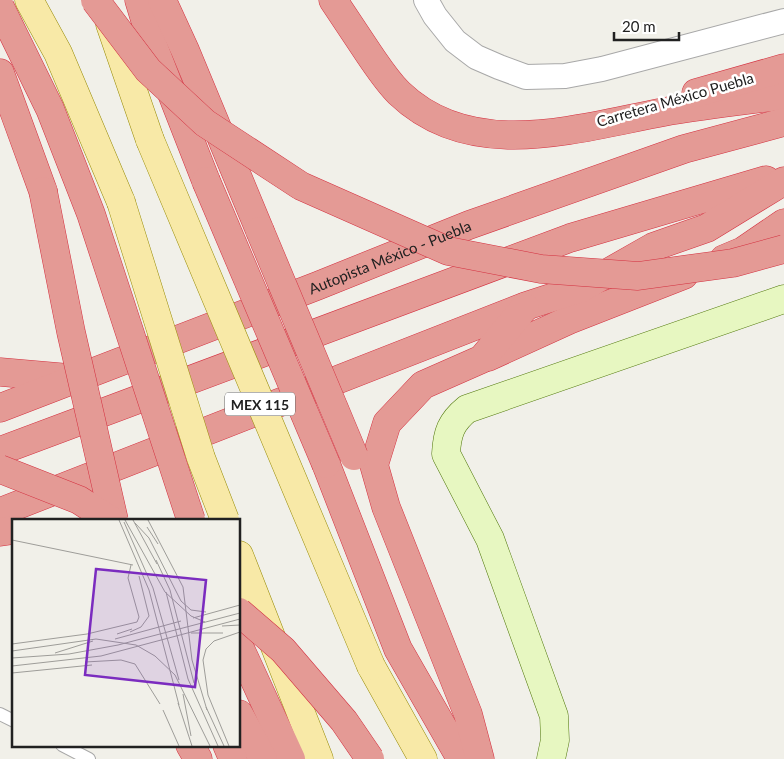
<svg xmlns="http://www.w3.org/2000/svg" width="784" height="759" font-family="Lato,sans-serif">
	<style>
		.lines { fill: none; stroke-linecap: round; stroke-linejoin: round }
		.lane-casing { stroke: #a8a8a8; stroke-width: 14 }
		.street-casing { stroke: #a8a8a8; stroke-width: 26 }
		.secondary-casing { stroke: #50770a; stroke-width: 29 }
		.primary-casing { stroke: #988c07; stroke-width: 29 }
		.highway-casing { stroke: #d43140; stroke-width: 29 }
		.lane { stroke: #fff; stroke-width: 12 }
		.street { stroke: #fff; stroke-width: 24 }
		.secondary { stroke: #e7f7c1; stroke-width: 28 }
		.primary { stroke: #f8e9a7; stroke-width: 28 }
		.highway { stroke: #e49a95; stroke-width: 28 }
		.primary-bridge-casing { stroke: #988c07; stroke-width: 29; stroke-linecap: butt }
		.highway-bridge-casing { stroke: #d43140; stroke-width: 29; stroke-linecap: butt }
		.primary-bridge { stroke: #f8e9a7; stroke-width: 28 }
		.highway-bridge { stroke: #e49a95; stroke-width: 28 }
		.labels { text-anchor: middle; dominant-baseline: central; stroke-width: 5; stroke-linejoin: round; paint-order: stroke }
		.shield { fill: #fff; stroke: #646464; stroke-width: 1 }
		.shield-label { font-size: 14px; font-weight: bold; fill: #212121 }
		.street-label { font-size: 15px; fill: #212121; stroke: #fff }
		.inset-road { fill: none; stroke: #9e9d99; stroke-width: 1 }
		.view { fill: #7b2cbf; fill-opacity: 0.15; stroke: #7b2cbf; stroke-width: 2.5 }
		.inset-edge { fill: none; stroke: #212121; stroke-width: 2.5 }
	</style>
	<rect width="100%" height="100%" fill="#f1f0e9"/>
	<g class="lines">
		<g class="lane-casing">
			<g id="lane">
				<path d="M0,714L14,721"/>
				<path d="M62,745L89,759"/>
			</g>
		</g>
		<g class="street-casing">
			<path id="street" d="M426,0L435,16L455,41L476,57L499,67L526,77L565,76L602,69L784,21"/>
		</g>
		<g class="secondary-casing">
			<path id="secondary" d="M551,759L555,740L554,716L490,539L446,454C447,433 451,422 467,409L784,299"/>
		</g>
		<g class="primary-casing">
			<g id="primary">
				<path d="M29,0L58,53L121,202"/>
				<path d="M110,24L150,140"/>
				<path d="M239,555L319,759"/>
				<path d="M371,666L423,759"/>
			</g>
		</g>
		<g class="highway-casing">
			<g id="highway">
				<path d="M139,0L152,43L206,181"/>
				<path d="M162,0L185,50L260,231"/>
				<path d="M333,0C345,18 357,36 369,54C378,67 387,81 399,93C472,163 577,128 664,112C703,105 744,101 784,95"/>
				<path d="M0,73L43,191"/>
				<path d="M696,93L784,68"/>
				<path d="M724,259L743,251L784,223"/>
				<path d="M488,357L569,320L684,275"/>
				<path d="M0,372L69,378"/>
				<path id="s1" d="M0,408L317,286L469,225L684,149L784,122"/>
				<path d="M0,451L570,238L766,180"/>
				<path d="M326,464L398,649L461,759"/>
				<path d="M0,512L526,306L581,288L653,247L707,228L784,181"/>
				<path d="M0,532L14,530"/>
				<path d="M239,646L291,759"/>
				<path d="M239,714L263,759"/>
				<path d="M190,745L198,759"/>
				<path d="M227,745L233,759"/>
				<path d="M480,759L468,714L386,507L374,465L387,423L423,385L482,359L525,307"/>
			</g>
		</g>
		<use href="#lane" class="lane"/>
		<use href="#street" class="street"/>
		<use href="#secondary" class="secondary"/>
		<use href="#primary" class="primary"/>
		<use href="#highway" class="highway"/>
		<g class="primary-bridge-casing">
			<g id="primary-bridge">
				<path d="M150,140L371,666"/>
				<path d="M121,202L201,458L225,520"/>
			</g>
		</g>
		<g class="highway-bridge-casing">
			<g id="highway-bridge">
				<path d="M95,0L148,70L205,123L301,186L448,251L541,269L638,276L733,263L784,249"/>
				<path d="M0,7L50,109L91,214L191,520"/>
				<path d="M206,181L326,464"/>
				<path d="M43,191L71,332L114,520"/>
				<path d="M260,231L354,456"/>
				<path d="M0,469L79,500L110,520"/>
				<path d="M239,612L283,650L344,721L370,759"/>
			</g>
		</g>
		<use href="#primary-bridge" class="primary-bridge"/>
		<use href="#highway-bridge" class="highway-bridge"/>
	</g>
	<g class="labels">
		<rect class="shield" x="225" y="392.5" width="70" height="23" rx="4"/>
		<g class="shield-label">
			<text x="260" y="404">MEX 115</text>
		</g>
		<g class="street-label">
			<text transform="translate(675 99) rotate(-16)">Carretera México Puebla</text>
			<text stroke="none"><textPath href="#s1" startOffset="418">Autopista México - Puebla</textPath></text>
		</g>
	</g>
	<g transform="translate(12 519)">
		<rect width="228" height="228" fill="#f1f0e9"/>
		<path class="inset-road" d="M107,1L137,71L167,186M113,1L153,73L179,97L193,103M121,1L145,45M136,1L171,68L180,141L195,191M112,3L141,69L167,161M123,4L137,19L169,82L179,91L194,93M135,8L146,25M0,21L121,46M144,41L158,71L182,164M154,73L176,160L206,227M181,99L228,86M210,107L228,106M118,113L129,108L137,97L127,57M179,114H211M105,115L120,110M103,120L169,102M0,125L75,115L125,103L127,98L116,59L119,46M0,132L84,120L124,126L143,137L163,156L198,227M43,134L81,122M0,139L57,135L106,126L228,94M73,143L109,141L123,145L148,185M0,147L89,137L228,100M0,154L80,146M171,175L179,217M166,184L180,227M194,188L212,227M151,191L167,227M217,227L196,176L191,141L194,130L202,122L228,113"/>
		<path class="view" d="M84,50L194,61L183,168L73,156Z"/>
		<rect width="228" height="228" class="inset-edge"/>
	</g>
	<path d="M614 32v8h65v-8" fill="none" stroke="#212121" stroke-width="2.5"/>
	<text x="622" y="32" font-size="15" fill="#212121" stroke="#ffffff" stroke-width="4" paint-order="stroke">20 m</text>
</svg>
